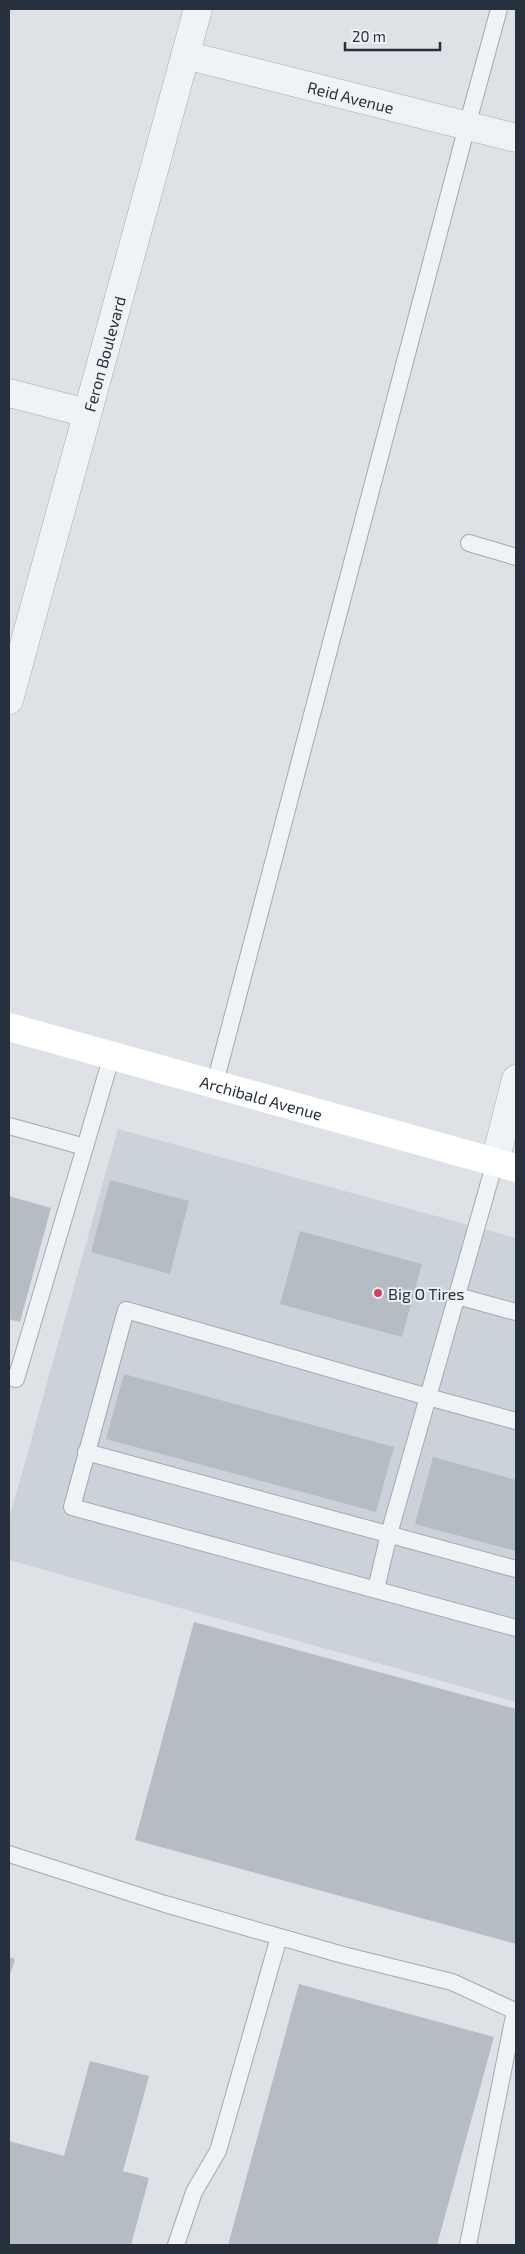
<svg xmlns="http://www.w3.org/2000/svg" width="525" height="2254" font-family="'Exo 2',sans-serif">
	<style>
		.built { fill: #ccd2d9 }
		.building { fill: #b5bcc4 }
		.lines { fill: none; stroke-linecap: round; stroke-linejoin: round }
		.lane-casing { stroke: #a3a9b1; stroke-width: 18 }
		.street-casing { stroke: #a3a9b1; stroke-width: 29 }
		.lane { stroke: #f0f3f6; stroke-width: 16 }
		.street { stroke: #f0f3f6; stroke-width: 28 }
		.secondary { stroke: #fff; stroke-width: 28 }
		.poi-dot { fill: #cb4462; stroke: #edf1f5; stroke-width: 2 }
		.labels { text-anchor: middle; dominant-baseline: central; stroke-width: 4; stroke-linejoin: round; paint-order: stroke }
		.street-label { font-size: 16px; fill: #27313e; stroke: #edf1f5 }
		.poi-label { font-size: 16px; fill: #27313e; stroke: #edf1f5; text-anchor: start }
	</style>
	<rect width="100%" height="100%" fill="#dee2e7"/>
	<path class="built" d="M118,1129L516,1238V1702L9,1560V1519Z"/>
	<g class="building">
		<path d="M110,1180L189,1201L170,1274L91,1252Z"/>
		<path d="M9,1196L51,1208L20,1322L9,1319Z"/>
		<path d="M300,1231L422,1264L402,1337L280,1304Z"/>
		<path d="M124,1374L394,1447L376,1512L106,1439Z"/>
		<path d="M433,1457L516,1480V1551L415,1524Z"/>
		<path d="M194,1622L516,1709V1944L135,1840Z"/>
		<path d="M9,1957L15,1959L9,1978Z"/>
		<path d="M299,1984L494,2037L437,2245H228Z"/>
		<path d="M90,2061L149,2076L123,2171L149,2178L131,2245H9V2141L64,2156Z"/>
	</g>
	<g class="lines">
		<g class="lane-casing">
			<g id="lane">
				<path d="M469,543L516,557"/>
				<path d="M215,1083L467,126L499,9"/>
				<path d="M9,1126L85,1147L112,1055"/>
				<path d="M495,1162L428,1397L126,1310L72,1507L516,1628"/>
				<path d="M457,1296L516,1312"/>
				<path d="M9,1377L16,1379L85,1147"/>
				<path d="M86,1452L516,1569"/>
				<path d="M376,1589L389,1534L428,1397L516,1421"/>
				<path d="M9,1854L165,1904L343,1955L452,1982L515,2011L468,2245"/>
				<path d="M176,2245L194,2192L218,2151L279,1937"/>
			</g>
		</g>
		<g class="street-casing">
			<g id="street">
				<path id="s1" d="M185,55L516,138"/>
				<path d="M9,393L87,413"/>
				<path id="s2" d="M9,700L198,9"/>
				<path d="M495,1162L516,1079"/>
			</g>
		</g>
		<use href="#lane" class="lane"/>
		<use href="#street" class="street"/>
		<path class="secondary" id="s3" d="M9,1027L516,1168"/>
	</g>
	<circle class="poi-dot" cx="378" cy="1293" r="5"/>
	<g class="labels">
		<g class="street-label">
			<text stroke="none"><textPath href="#s1" startOffset="171">Reid Avenue</textPath></text>
			<text stroke="none"><textPath href="#s2" startOffset="359">Feron Boulevard</textPath></text>
			<text stroke="none"><textPath href="#s3" startOffset="262">Archibald Avenue</textPath></text>
		</g>
		<g class="poi-label">
			<text x="388" y="1293">Big O Tires</text>
		</g>
	</g>
	<rect width="525" height="2254" fill="none" stroke="#27313e" stroke-width="20"/>
	<path d="M345 42v8h95v-8" fill="none" stroke="#27313e" stroke-width="2.5"/>
	<text x="352" y="42" font-size="15" fill="#27313e" stroke="#edf1f5" stroke-width="4" paint-order="stroke">20 m</text>
</svg>
